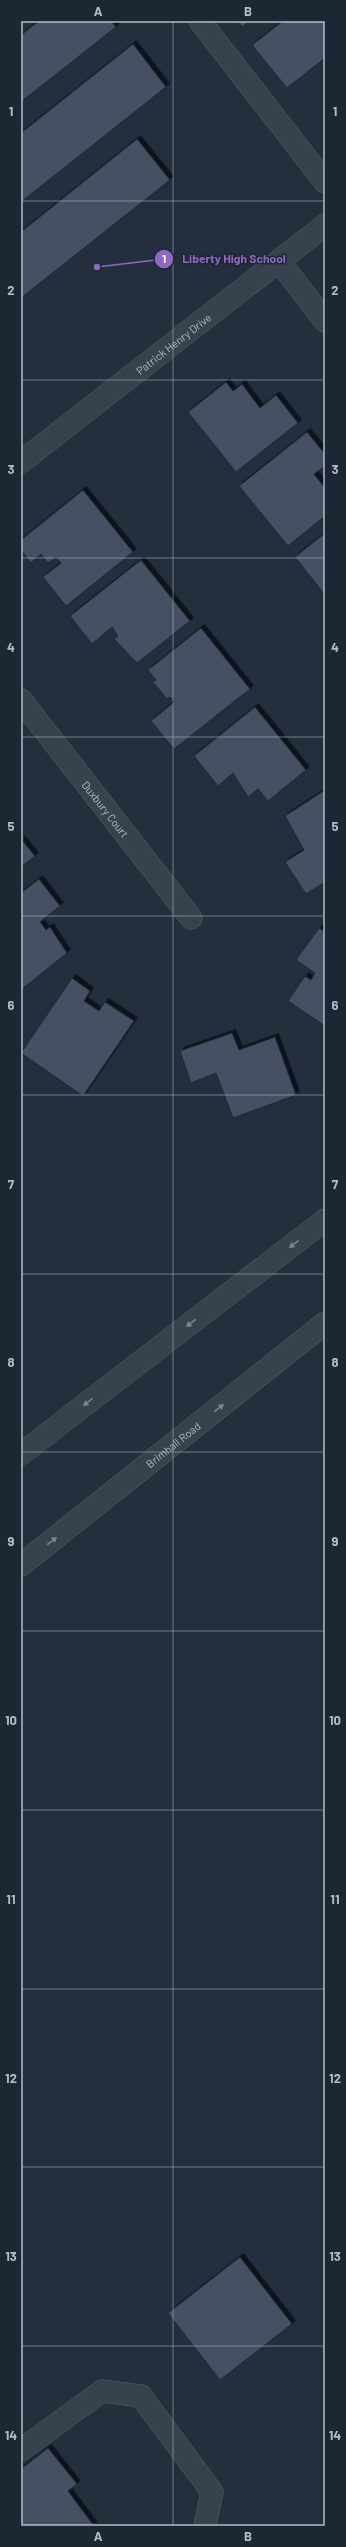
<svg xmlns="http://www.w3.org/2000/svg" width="346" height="2547" font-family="Barlow,sans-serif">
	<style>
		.building { fill: #455162; stroke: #1f2835; filter: url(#shadow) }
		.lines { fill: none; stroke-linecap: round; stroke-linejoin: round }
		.minor-casing { stroke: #565f6c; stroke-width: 23 }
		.minor { stroke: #38414e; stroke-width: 22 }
		.oneway { fill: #7c8592 }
		.grid { fill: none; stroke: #b4bcc9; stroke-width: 1; stroke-opacity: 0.55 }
		.labels { text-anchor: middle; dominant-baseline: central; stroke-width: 3; stroke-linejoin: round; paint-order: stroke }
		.street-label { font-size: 11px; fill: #b4bcc9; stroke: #1d2633 }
		.leader { fill: none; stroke: #9266c3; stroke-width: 1.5 }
		.callout-dot { fill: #9266c3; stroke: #1d2633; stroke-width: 1.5 }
		.mark-label { font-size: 12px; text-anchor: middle; font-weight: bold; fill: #fff }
		.callout-label { font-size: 12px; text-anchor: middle; font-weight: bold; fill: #9266c3; stroke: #1d2633; stroke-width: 3; stroke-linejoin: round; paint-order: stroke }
		.neatline { fill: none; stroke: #b4bcc9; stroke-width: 1.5 }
		.grid-label { font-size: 13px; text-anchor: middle; font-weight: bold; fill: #b4bcc9 }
	</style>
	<defs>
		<filter id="shadow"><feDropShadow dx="3.5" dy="-3.5" stdDeviation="0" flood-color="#0009"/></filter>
	</defs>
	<rect width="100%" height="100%" fill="#242f3e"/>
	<g class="building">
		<path d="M39,21H111L116,27L21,102V35Z"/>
		<path d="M237,21H250L242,27Z"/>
		<path d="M283,21H325V58L287,88L252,45Z"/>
		<path d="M133,44L166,87L21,202V133Z"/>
		<path d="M137,139L170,180L21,298V232Z"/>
		<path d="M226,382L233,391L242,384L260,408L276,395L298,423L236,472L188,412Z"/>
		<path d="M307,432L325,454V466L314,474L325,488V516L288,546L239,486Z"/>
		<path d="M83,490L133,552L66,606L43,577L61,563L56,557L48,563L41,554L31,563L21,550V540Z"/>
		<path d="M325,533V595L295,557Z"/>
		<path d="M141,560L190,621L137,663L114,639L118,636L112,627L92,644L70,616Z"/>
		<path d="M201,628L250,689L174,749L151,721L174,702L170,697L167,699L153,682L156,680L148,670Z"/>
		<path d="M255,707L306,770L268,801L258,789L248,797L233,773L218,786L194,756Z"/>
		<path d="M325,790V882L306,894L285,862L304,850L285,816Z"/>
		<path d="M21,839L35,856L21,867Z"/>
		<path d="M39,879L60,906L40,922L46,930L50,927L67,953L21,990V893Z"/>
		<path d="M319,928L325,932V1026L288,1001L305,976L311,980L315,973L296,960Z"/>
		<path d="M72,978L90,991L84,1001L99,1011L105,1002L134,1021L83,1096L21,1053Z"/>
		<path d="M232,1033L239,1050L275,1037L296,1095L233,1118L216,1073L191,1083L180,1051Z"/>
		<path d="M240,2257L292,2324L220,2380L168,2313Z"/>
		<path d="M48,2448L77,2484L68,2491L94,2526H21V2469Z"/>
	</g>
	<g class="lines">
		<g class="minor-casing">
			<g id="minor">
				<path d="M200,21L325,182"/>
				<path d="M279,261L325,321"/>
				<path id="s1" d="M21,462L325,225"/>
				<path id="s2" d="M21,700L191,918"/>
				<path d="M21,1454L325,1220"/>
				<path id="s3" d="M21,1565L325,1323"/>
				<path d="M21,2450L102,2391L141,2396L212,2492L205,2526"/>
			</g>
		</g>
		<use href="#minor" class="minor"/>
	</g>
	<defs><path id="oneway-solid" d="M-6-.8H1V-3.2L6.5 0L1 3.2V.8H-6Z"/></defs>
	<g class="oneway">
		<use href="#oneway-solid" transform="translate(294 1244) rotate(142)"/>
		<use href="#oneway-solid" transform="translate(191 1323) rotate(142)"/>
		<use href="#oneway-solid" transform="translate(88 1402) rotate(142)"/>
		<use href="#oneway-solid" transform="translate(219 1408) rotate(-38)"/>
		<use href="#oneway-solid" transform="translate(52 1541) rotate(-38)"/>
	</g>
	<path class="grid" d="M173,21V2526M21,201H325M21,380H325M21,558H325M21,737H325M21,916H325M21,1095H325M21,1274H325M21,1452H325M21,1631H325M21,1810H325M21,1989H325M21,2167H325M21,2346H325"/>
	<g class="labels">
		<g class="street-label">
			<text stroke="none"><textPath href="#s1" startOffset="193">Patrick Henry Drive</textPath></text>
			<text stroke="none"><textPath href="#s2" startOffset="138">Duxbury Court</textPath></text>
			<text stroke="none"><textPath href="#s3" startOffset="194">Brimhall Road</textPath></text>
		</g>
	</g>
	<path class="leader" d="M97 267L164 259"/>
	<g class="callout-dot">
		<circle cx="97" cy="267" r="4"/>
		<circle cx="164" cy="259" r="10"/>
	</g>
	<g class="mark-label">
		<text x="164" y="263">1</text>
	</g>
	<g class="callout-label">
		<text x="234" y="263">Liberty High School</text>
	</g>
	<rect width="346" height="2547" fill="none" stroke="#1d2633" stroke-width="44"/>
	<rect x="22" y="22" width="302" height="2503" class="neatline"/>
	<g class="grid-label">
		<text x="98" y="16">A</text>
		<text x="248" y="16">B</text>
		<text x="11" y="116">1</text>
		<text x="335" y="116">1</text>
		<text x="11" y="295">2</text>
		<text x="335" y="295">2</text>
		<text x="11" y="474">3</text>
		<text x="335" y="474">3</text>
		<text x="11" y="652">4</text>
		<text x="335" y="652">4</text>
		<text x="11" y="831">5</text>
		<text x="335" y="831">5</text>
		<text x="11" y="1010">6</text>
		<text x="335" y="1010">6</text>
		<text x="11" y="1189">7</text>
		<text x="335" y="1189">7</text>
		<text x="11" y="1367">8</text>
		<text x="335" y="1367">8</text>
		<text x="11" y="1546">9</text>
		<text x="335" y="1546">9</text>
		<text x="11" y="1725">10</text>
		<text x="335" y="1725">10</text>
		<text x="11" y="1904">11</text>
		<text x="335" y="1904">11</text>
		<text x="11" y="2083">12</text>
		<text x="335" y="2083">12</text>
		<text x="11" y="2261">13</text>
		<text x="335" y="2261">13</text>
		<text x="11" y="2440">14</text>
		<text x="335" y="2440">14</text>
		<text x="98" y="2541">A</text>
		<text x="248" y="2541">B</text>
	</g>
</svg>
